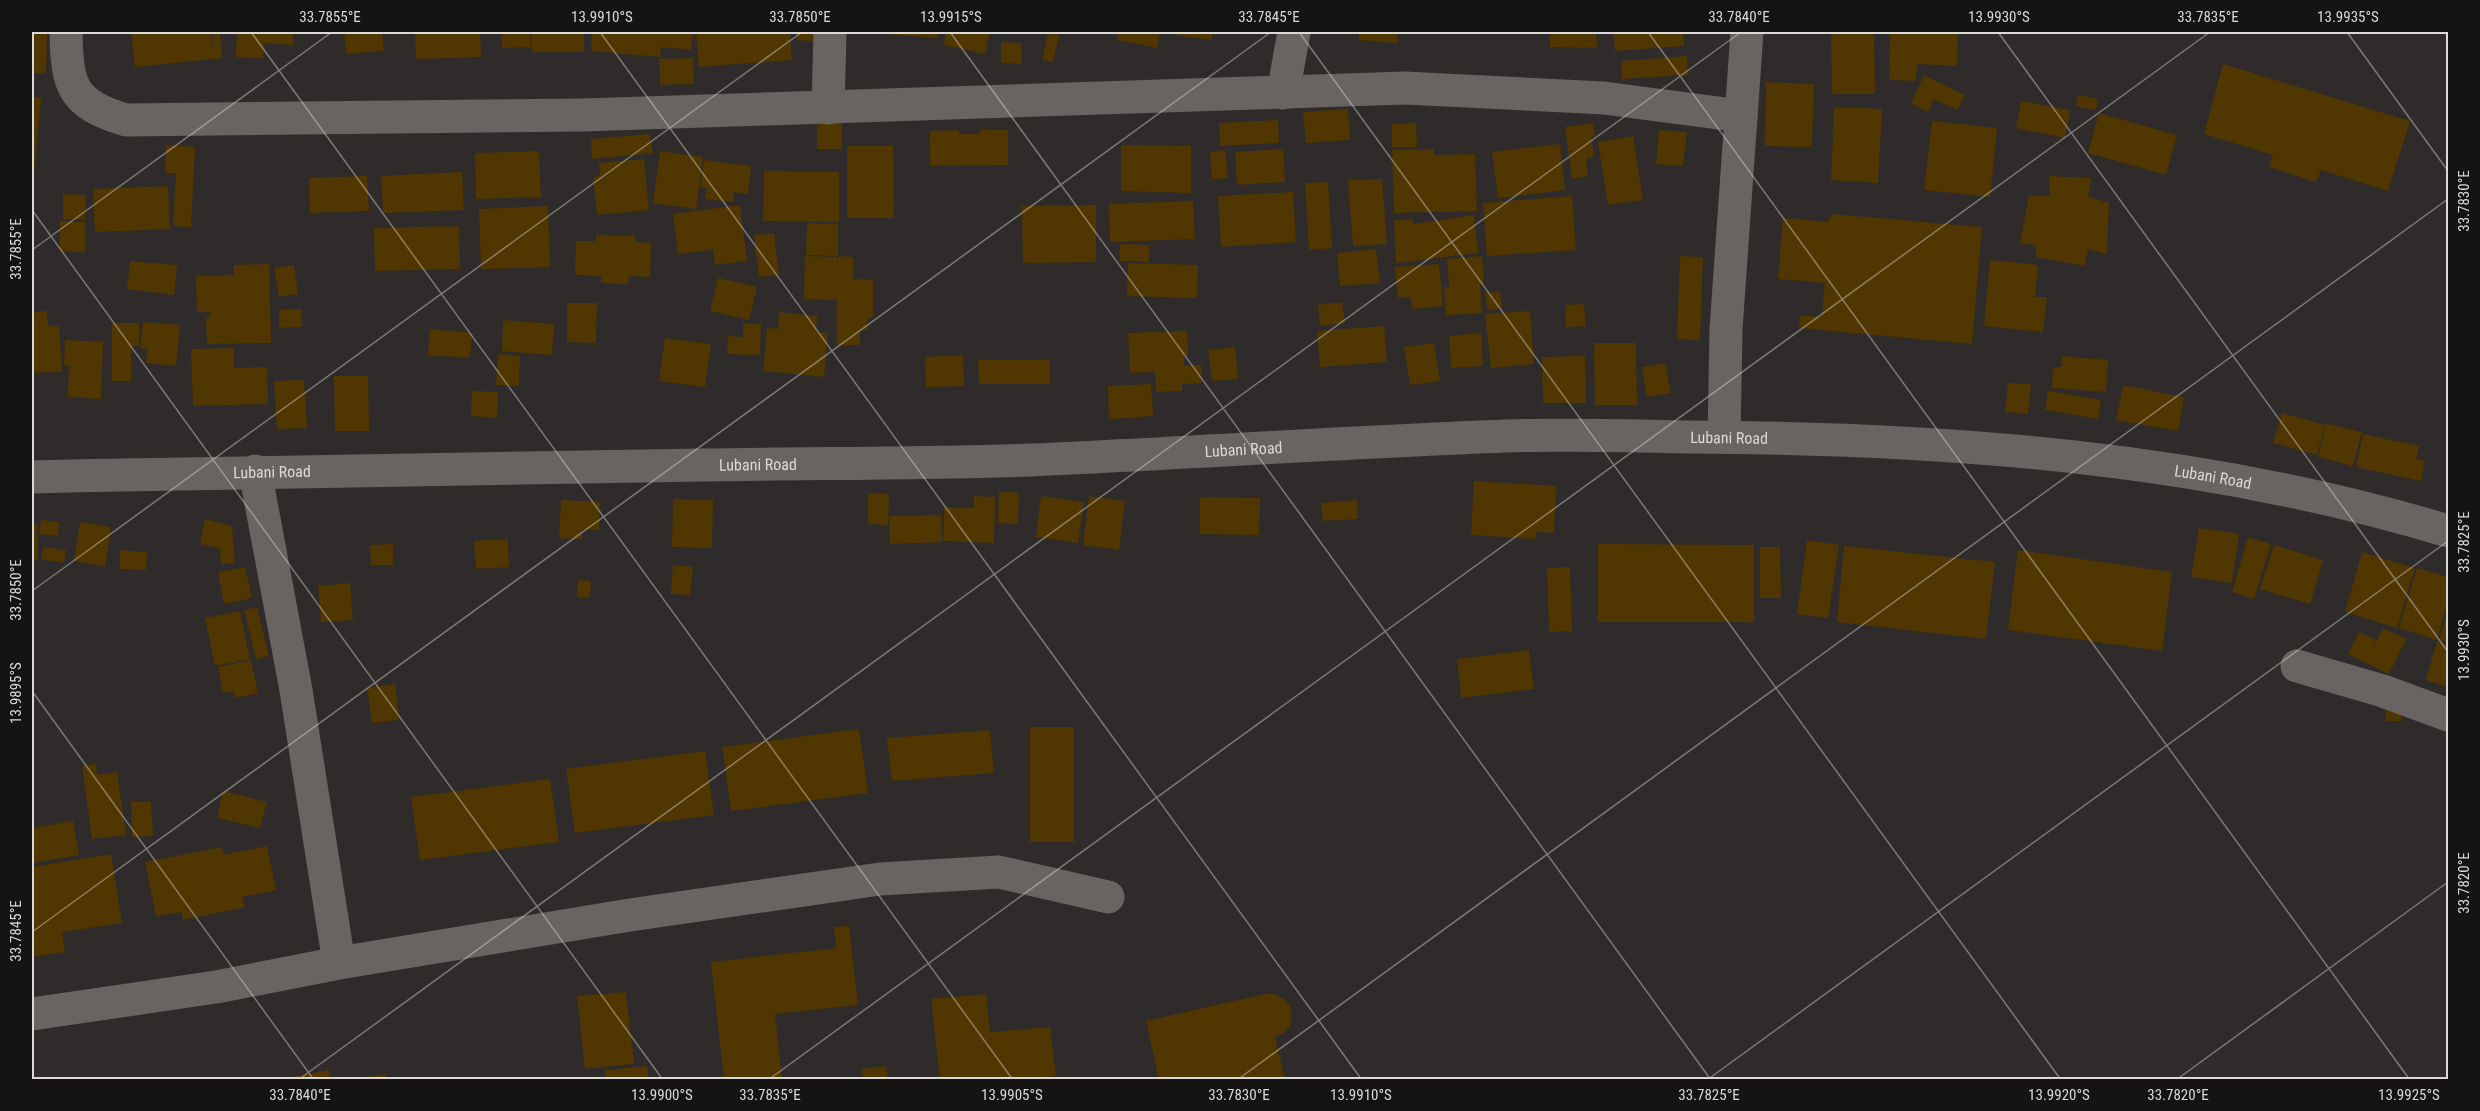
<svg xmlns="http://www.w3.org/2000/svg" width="2480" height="1111" font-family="'Roboto Condensed',sans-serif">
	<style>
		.building { fill: #503600 }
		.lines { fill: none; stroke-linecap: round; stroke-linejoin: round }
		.street { stroke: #676462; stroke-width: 33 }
		.secondary { stroke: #676462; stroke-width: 33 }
		.ticks { fill: none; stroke: #dbd9d8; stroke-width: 1.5; stroke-opacity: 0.45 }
		.labels { text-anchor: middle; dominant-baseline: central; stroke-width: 4.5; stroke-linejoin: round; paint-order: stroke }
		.street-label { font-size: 16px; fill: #dbd9d8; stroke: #151413 }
		.neatline { fill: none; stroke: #dbd9d8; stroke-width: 2 }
		.ticks-label { font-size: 15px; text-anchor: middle; fill: #dbd9d8 }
	</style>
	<rect width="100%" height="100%" fill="#2e2b2a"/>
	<g class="building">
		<path d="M32,32H47L46,74L32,73Z"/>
		<path d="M131,32H211L213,47V32H220L222,58L135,67Z"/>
		<path d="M237,32H293V45L264,43L263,58L236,57Z"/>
		<path d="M344,32H382L384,51L346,54Z"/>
		<path d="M415,32H480L481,57L416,59Z"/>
		<path d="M502,32H530L531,47L502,48Z"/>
		<rect x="532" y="32" width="52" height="20"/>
		<path d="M592,32H693L691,50L661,47L660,57L591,51Z"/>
		<path d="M696,32H790L792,60L699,67Z"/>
		<path d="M797,32H821V42L797,40Z"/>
		<path d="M886,32H938L937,38L886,34Z"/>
		<path d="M946,32H990L985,54L944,45Z"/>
		<path d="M1118,32H1160L1157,48L1117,40Z"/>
		<path d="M1177,32H1213L1212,40L1176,35Z"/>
		<path d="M1359,32H1398L1397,43L1359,40Z"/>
		<path d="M1550,32H1596L1597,48L1550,47Z"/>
		<path d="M1613,32H1683L1684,46L1615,51Z"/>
		<path d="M1831,32H1874L1875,94H1832Z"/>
		<path d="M1890,32H1958L1957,66L1917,64L1916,81L1889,80Z"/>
		<path d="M1048,33L1059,35L1053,62L1042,60Z"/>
		<path d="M1001,42L1021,43V64L1001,63Z"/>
		<path d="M1687,56L1688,75L1622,79L1621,61Z"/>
		<path d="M693,58L694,84L660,85L659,59Z"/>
		<path d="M2223,64L2410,121L2388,191L2321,170L2316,182L2269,167L2273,155L2204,134Z"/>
		<path d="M1924,75L1965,95L1958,110L1934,99L1928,112L1911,103Z"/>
		<path d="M1766,82L1814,84L1812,147L1765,146Z"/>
		<path d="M2078,95L2098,99L2096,110L2076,106Z"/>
		<path d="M32,97L41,98L34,174H32Z"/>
		<path d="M2021,101L2070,110L2065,138L2016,128Z"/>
		<path d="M1834,107L1882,109L1878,183L1831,180Z"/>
		<path d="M1348,109L1350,140L1306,143L1303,112Z"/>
		<path d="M2099,113L2177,135L2166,175L2088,153Z"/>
		<path d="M817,120L842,121V149H817Z"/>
		<path d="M1278,120L1279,143L1220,146L1219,123Z"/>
		<path d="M1932,121L1997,128L1990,197L1924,190Z"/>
		<path d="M1416,123L1417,147H1392V124Z"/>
		<path d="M1593,123L1595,136L1591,137L1594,157L1586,159L1588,176L1572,179L1565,127Z"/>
		<path d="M959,130V134H979L980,130H1008V165L930,166V131Z"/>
		<path d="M1659,130L1687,132L1683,166L1656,164Z"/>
		<path d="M650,134L653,153L592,159L591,139Z"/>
		<path d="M1633,136L1643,200L1608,205L1598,142Z"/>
		<path d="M1560,144L1565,190L1498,198L1492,152Z"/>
		<path d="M166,145L195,147L191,227L173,226L176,173H165Z"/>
		<path d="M1121,145L1191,146V193L1121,191Z"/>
		<path d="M847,146H893L894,218H847Z"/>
		<path d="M1283,149L1285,182L1237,185L1235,152Z"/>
		<path d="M1434,149V155L1475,154L1477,211L1394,213L1392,150Z"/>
		<path d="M1225,150L1228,178L1212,179L1210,152Z"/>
		<path d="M539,151L541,197L476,199L475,153Z"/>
		<path d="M660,151L703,157L696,209L653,203Z"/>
		<path d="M644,159L649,210L597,215L593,177L600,176L599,163Z"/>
		<path d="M704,160L751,166L748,194L734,192L733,202L705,199L707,188L700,187Z"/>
		<path d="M764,171L839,172V222L763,221Z"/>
		<path d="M462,172L464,210L383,213L381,176Z"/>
		<path d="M367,176L369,211L310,213L309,178Z"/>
		<path d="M2049,176L2091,178L2088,197L2109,203L2107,254L2088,249L2085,266L2036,257L2035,245L2020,243L2029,195L2050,196Z"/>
		<path d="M1382,179L1387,244L1353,246L1348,180Z"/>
		<path d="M1328,182L1332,248L1309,250L1305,183Z"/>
		<path d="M168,186L170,229L95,232L93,189Z"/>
		<path d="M1293,192L1296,242L1221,247L1218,196Z"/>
		<path d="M63,194L86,195L85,219H63Z"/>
		<path d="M1572,196L1576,250L1487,256L1483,203Z"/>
		<path d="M1193,201L1195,239L1110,242L1109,204Z"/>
		<path d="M740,205L747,261L715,265L713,250L678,254L673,214Z"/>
		<path d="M1096,205V262L1023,263L1022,206Z"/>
		<path d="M548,206L550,267L481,269L479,209Z"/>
		<path d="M1832,214L1982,227L1972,344L1799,328L1800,315L1822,317L1825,283L1778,279L1783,218L1828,222Z"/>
		<path d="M1474,215L1478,253L1396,263L1394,220L1413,219V224Z"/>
		<path d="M60,221L85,222V252L60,251Z"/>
		<path d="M807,223L838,224V256L806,255Z"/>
		<path d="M459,226L460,269L375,271L374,228Z"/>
		<path d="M774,233L779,275L759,277L754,235Z"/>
		<path d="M596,235L635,236V242L651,243L650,277L629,276L628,284L601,283V276L575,275L576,241H596Z"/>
		<path d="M1120,244L1149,245V262L1119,261Z"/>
		<path d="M1376,249L1380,283L1340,286L1337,253Z"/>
		<path d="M805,256L837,257L838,264V256L853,257V279L873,280V318H867V330L860,329V345H837V300L804,299Z"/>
		<path d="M1482,256L1484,284L1480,285L1482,313L1446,315L1444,287H1449L1447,259Z"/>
		<path d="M1680,256L1703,257L1700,340L1677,339Z"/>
		<path d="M1990,260L2038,265L2035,297H2047L2043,332L1984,326Z"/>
		<path d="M130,261L177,265L174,295L127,289Z"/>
		<path d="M1128,263L1198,265L1197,298L1127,296Z"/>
		<path d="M269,264L271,343L207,344L206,318H210V312H197L196,276L234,275V265Z"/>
		<path d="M1439,264L1443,306L1412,309L1411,297L1398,298L1395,267Z"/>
		<path d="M294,265L298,294L279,297L274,268Z"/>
		<path d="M718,278L757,287L749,320L710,311Z"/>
		<path d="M1500,292L1502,308L1488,311L1485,293Z"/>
		<path d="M1342,302L1345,323L1320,326L1318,305Z"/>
		<path d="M567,303H597L596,343L567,342Z"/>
		<path d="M1584,304L1586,326L1566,327L1565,305Z"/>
		<path d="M301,309L302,327L279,328V310Z"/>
		<path d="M47,311L48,326L59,325L62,372L32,373V312Z"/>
		<path d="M1530,311L1534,364L1491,368L1485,314Z"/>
		<path d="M779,312L817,316L816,332L828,333L824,377L763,371L767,328L778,329Z"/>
		<path d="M503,320L554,324L552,355L502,351Z"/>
		<path d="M143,322L180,325L176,366L146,363L148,349L140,348Z"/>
		<path d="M112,323H139V346H131V381H112Z"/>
		<path d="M743,323L761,324L760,355L727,354L728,336L743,337Z"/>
		<path d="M1384,326L1387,362L1320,367L1317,331Z"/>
		<path d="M430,329L472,333L470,358L428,355Z"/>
		<path d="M1187,331L1188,355H1184V366L1201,365L1202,383L1182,384V391L1156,392L1155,372L1130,373L1128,333Z"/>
		<path d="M1481,333L1483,366L1451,368L1449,336Z"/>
		<path d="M665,338L711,344L705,387L659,381Z"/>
		<path d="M65,340L103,342L101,399L68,397L69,365H64Z"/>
		<path d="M1434,343L1440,381L1410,385L1404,347Z"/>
		<path d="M1594,343H1636L1637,405H1595Z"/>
		<path d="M1235,347L1238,379L1212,381L1208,350Z"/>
		<path d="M234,348V368L267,367L268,404L193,406L191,349Z"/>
		<path d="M498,354L520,356L519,386L496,385Z"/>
		<path d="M963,355L964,386L926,387L925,357Z"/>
		<path d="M1585,356L1586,403H1543L1542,357Z"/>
		<path d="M2062,356L2108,360L2106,392L2052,388L2053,367H2061Z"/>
		<path d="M978,360H1050V384H979Z"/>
		<path d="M1665,363L1671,393L1647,397L1642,367Z"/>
		<path d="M334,376H368L369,431H335Z"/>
		<path d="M304,380L307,428L277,429L274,381Z"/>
		<path d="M2008,383L2031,384L2028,414L2005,412Z"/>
		<path d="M1151,384L1153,416L1109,419L1108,386Z"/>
		<path d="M2123,385L2184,397L2178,431L2116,420Z"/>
		<path d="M472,391L498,392L497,418L471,416Z"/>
		<path d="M2048,391L2101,400L2098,419L2045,410Z"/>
		<path d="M2282,413L2325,425L2317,455L2273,443Z"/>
		<path d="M2326,424L2362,432L2353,466L2318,457Z"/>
		<path d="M2363,434L2419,446L2416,459L2425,461L2421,481L2356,467Z"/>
		<path d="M1474,481L1556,486L1554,533L1536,532V539L1471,535Z"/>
		<path d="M999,491L1019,493L1018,524L998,523Z"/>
		<path d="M868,493L889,494L888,525L868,524Z"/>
		<path d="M974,496L995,497L994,543L943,541L944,507L974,508Z"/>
		<path d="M1041,496L1084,502L1078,543L1036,537Z"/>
		<path d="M1089,496L1125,501L1119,550L1083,545Z"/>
		<path d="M1200,497L1260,498L1259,535L1200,534Z"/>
		<path d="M673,499L713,500L712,548L672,547Z"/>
		<path d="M561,500L600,502L599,530L582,529V539L559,538Z"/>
		<path d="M1357,500L1358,519L1323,521L1321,503Z"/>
		<path d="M941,515L942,542L890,544L889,516Z"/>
		<path d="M205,519L232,526L235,563L221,564L220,548L200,544Z"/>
		<path d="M41,520L59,522L58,536L39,534Z"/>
		<path d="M80,522L111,527L105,567L74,561Z"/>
		<path d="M32,523H37L38,560H32Z"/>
		<path d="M2199,528L2239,534L2232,583L2191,577Z"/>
		<path d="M2248,537L2271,544L2254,599L2232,592Z"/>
		<path d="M508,539L509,567L476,569L474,541Z"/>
		<path d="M1807,540L1839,545L1828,618L1797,614Z"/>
		<path d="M393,544V565H371L370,545Z"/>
		<path d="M1598,544L1754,545V622H1598Z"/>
		<path d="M2274,545L2323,560L2310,604L2260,589Z"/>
		<path d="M1844,546L1995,562L1986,639L1837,622Z"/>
		<path d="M43,547L66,550L64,563L41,559Z"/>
		<path d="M1760,547H1780L1781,598H1760Z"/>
		<path d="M120,550L147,552L146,570L120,569Z"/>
		<path d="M2018,550L2172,572L2162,651L2008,630Z"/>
		<path d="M2362,552L2415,568L2397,628L2345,612Z"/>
		<path d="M673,565L693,567L690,595L671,594Z"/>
		<path d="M245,567L252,598L224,604L218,572Z"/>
		<path d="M1570,567L1572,631L1549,632L1547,568Z"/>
		<path d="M2417,568L2448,577V601L2437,640L2399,628Z"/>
		<path d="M578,580L591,581L590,598L577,597Z"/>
		<path d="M350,583L353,620L321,622L318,586Z"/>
		<path d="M257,607L269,656L256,659L244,610Z"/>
		<path d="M2448,609V643L2439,640Z"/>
		<path d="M240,611L250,659L215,666L205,618Z"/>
		<path d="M2383,628L2406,639L2389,674L2348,654L2359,632L2376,640L2372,650Z"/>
		<path d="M2437,641L2448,645V687L2426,680Z"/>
		<path d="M1529,650L1534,689L1461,698L1457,659Z"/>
		<path d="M251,660L258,693L235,698L234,691L223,693L218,667Z"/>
		<path d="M395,684L399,720L372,723L367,688Z"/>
		<path d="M2401,704V721H2386L2385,705Z"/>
		<rect x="1030" y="727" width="44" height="115"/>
		<path d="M859,729L868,793L731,811L722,747Z"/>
		<path d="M990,730L994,773L892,781L887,738Z"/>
		<path d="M705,751L714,815L575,833L566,769Z"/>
		<path d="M96,764L97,775L117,772L126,835L92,839L82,765Z"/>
		<path d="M550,779L559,842L420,860L411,797Z"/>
		<path d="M223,791L267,802L260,828L217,818Z"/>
		<path d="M131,802H151L153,836L132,837Z"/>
		<path d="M73,821L79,855L32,863V828Z"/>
		<path d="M267,846L276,890L242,897L245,907L183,920L182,912L156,916L145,862L222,847L224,855Z"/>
		<path d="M111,854L122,923L62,932L65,952L32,957V867Z"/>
		<path d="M849,926L858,1005L775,1014L782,1080H724L711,962L836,948L834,927Z"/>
		<path d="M626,992L634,1064L585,1069L577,996Z"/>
		<path d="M986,994L990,1032L1050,1027L1056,1076L1023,1080H940L931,999Z"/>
		<path d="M1265,994H1275L1284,999L1290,1006L1292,1016L1290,1026L1284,1033L1275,1037L1285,1080H1159L1146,1021Z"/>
		<path d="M647,1066L649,1080H606L605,1070Z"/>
		<path d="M886,1066L888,1080H863L862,1069Z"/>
		<path d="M329,1070L331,1080H286V1078Z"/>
		<path d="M385,1074L386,1080H360V1078Z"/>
	</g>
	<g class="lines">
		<g class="street">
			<path d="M66,32C67,85 71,104 126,120L583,115L1405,88L1604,98L1741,116"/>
			<path d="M1283,93L1294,32"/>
			<path d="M828,108L830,32"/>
			<path d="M255,471L296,690L339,963"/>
			<path d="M2297,666L2383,691L2448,715"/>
			<path d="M32,1014L216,987L339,963L630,915L880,879L999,872L1108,897"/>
		</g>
		<g class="secondary">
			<path d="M1724,437L1726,329L1747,32"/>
			<path id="s1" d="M32,477C255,471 478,468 702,465C812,463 922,464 1031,460C1189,453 1348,442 1506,436C1567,434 1628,436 1689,437C1944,438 2203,457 2448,531"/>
		</g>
	</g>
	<path class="ticks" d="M251,32L1013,1080M600,32L1362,1080M950,32L1711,1080M1299,32L2061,1080M1648,32L2410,1080M1998,32L2448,652M2347,32L2448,171M32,210L663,1080M32,250L332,32M32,591L802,32M32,691L314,1080M32,932L1271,32M298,1080L1741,32M768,1080L2210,32M1237,1080L2448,199M1707,1080L2448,541M2176,1080L2448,882"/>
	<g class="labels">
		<g class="street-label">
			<text stroke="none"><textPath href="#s1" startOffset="1698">Lubani Road</textPath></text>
			<text stroke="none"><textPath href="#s1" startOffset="1212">Lubani Road</textPath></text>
			<text stroke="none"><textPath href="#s1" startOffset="726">Lubani Road</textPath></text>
			<text stroke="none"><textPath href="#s1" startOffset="240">Lubani Road</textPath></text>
			<text stroke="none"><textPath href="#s1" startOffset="2184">Lubani Road</textPath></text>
		</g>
	</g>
	<rect width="2480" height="1111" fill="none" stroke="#151413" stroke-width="66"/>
	<rect x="33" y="33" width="2414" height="1045" class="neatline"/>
	<g class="ticks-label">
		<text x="330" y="22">33.7855°E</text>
		<text x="602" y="22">13.9910°S</text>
		<text x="800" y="22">33.7850°E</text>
		<text x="951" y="22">13.9915°S</text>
		<text x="1269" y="22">33.7845°E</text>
		<text x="1739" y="22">33.7840°E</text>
		<text x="1999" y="22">13.9930°S</text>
		<text x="2208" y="22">33.7835°E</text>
		<text x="2348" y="22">13.9935°S</text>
		<text transform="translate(2464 201) rotate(-90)" y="5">33.7830°E</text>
		<text transform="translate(16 249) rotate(-90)" y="5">33.7855°E</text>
		<text transform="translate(2464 542) rotate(-90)" y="5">33.7825°E</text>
		<text transform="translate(16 590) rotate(-90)" y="5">33.7850°E</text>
		<text transform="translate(2464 650) rotate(-90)" y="5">13.9930°S</text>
		<text transform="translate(16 693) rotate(-90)" y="5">13.9895°S</text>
		<text transform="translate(2464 883) rotate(-90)" y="5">33.7820°E</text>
		<text transform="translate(16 931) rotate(-90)" y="5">33.7845°E</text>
		<text x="300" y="1100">33.7840°E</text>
		<text x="662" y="1100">13.9900°S</text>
		<text x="770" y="1100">33.7835°E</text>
		<text x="1012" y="1100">13.9905°S</text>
		<text x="1239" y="1100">33.7830°E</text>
		<text x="1361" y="1100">13.9910°S</text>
		<text x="1709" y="1100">33.7825°E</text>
		<text x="2059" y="1100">13.9920°S</text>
		<text x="2178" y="1100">33.7820°E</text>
		<text x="2409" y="1100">13.9925°S</text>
	</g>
</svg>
